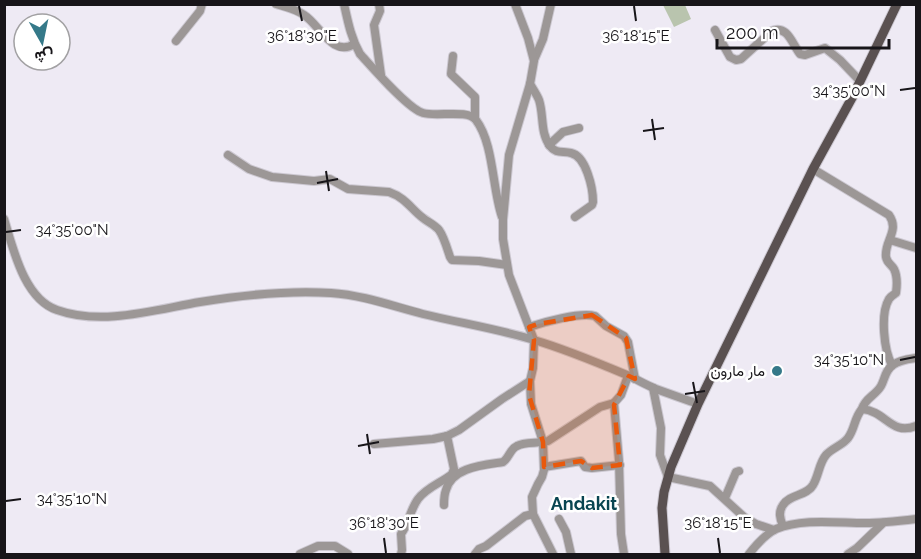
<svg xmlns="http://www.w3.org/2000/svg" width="921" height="559" font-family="Raleway,Vazirmatn,sans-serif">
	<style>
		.garden { fill: #b9c4ae }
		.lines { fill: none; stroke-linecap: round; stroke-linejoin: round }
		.minor-casing { stroke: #ccc8d1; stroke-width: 10 }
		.major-casing { stroke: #ccc8d1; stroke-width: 11 }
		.minor { stroke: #9c9796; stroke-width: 8 }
		.major { stroke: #5a5151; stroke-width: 9 }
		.marked { fill: #e8590c; fill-opacity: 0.2; stroke: #e8590c; stroke-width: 4.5; stroke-dasharray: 12 8; stroke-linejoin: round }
		.ticks { fill: none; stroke: #171519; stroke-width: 2 }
		.poi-dot { fill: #357989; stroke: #fff; stroke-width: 2 }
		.labels { text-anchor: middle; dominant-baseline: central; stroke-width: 5; stroke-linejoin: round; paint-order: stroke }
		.poi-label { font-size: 15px; fill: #171519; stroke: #fff; text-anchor: end }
		.quarter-label { font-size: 18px; font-weight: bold; fill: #094551; stroke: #fff }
		.ticks-label { font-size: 15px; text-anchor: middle; fill: #171519; stroke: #fff; stroke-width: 5; stroke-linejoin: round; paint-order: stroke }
	</style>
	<rect width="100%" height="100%" fill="#eeeaf4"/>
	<path class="garden" d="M663,5H685L691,19L674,27Z"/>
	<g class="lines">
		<g class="minor-casing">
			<g id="minor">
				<path d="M276,4C286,7 296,9 304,15C319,24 333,58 354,44"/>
				<path d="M344,4C348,22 351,38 360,54C372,67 408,109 423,113C437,117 468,109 476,120C494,144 492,188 502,217"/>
				<path d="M379,4L380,11L374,25L381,75"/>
				<path d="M715,30L730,57L736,60L741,59L772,31C788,25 792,44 800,54L805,55L825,48L840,60L860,81"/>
				<path d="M176,41L200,11L202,4"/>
				<path d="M453,56L451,74L475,97V118"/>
				<path d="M534,60L543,39L551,4"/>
				<path d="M530,84C533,89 537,95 539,100C544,115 540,133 550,146C556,154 562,151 571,153C586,156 593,188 593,202L592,205L575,217"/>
				<path d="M549,145L563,132L579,128"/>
				<path d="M228,155L249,169L272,177L314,181L330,179L348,189L389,192C406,198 411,209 423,218C428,222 435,225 439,230C444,237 447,248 450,257L452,260L479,261L507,265"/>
				<path d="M813,169L889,215C900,231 884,241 886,257C887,263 891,264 894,269C897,275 897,286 896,293C893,295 891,296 889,299C880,314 884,351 892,365"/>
				<path d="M4,219C13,248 24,299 57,310C102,326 154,310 200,302C243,295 287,290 331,293C363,295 392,306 423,314C460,323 498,329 534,340C565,349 596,362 627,375C636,379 646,385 656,389C670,394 684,399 698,404"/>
				<path d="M890,240L916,248"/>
				<path d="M529,327C544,322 580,312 595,316L606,326L624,336L628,342L635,379"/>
				<path d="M530,381L531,404L543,442L544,470L542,477L538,484L532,497L533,514L553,554"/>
				<path d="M653,388L661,428L660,455L668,477L710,486L744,517L756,524L774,530"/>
				<path d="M614,403L619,461L621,534L624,554"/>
				<path d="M862,409C865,398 875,396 881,386C885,379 885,370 893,365C899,360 909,359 916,358"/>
				<path d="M374,444L433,439L447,436L459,430L502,399L530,381L533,368L534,340L509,275L503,239V220L509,155L530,84L534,61L528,38L515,4"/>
				<path d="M544,467L581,461L585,467L592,468L620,465"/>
				<path d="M725,498L736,472L739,471"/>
				<path d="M444,505C444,500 444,495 446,490C452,467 484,465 503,462C509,458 510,449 517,446C525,441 538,444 548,441L600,407L614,403L621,395L628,376"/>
				<path d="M559,519L566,532L571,554"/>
				<path d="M783,526C780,519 778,512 783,505C790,494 807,496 813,485C819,475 819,463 826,455C832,448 843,445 848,438C855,429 854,418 862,409C886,411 891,436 916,426"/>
				<path d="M300,554L318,546H335L348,554"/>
				<path d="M401,554L402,550L401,534C409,523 410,510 418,499C427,487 441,483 452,474L454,469L447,436"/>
				<path d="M475,554L479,549L486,546L525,516L533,514"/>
				<path d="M749,554C756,545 766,534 776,529C802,518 838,523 865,523C882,523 899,521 916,519"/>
				<path d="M848,554L857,548L883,523"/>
			</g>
		</g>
		<g class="major-casing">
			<path id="major" d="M665,554L662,508L664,492L671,467L698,404L813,169L853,96L897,4"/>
		</g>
		<use href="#minor" class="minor"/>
		<use href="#major" class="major"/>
	</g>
	<path class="marked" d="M592,315L626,338L635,379L629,376L614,405L620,465L592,468L581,461L544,467L543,442L529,395L534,340L529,327L538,324Z"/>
	<path class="ticks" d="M299,6L302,21M634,6L636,21M900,90L915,88M652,119L655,140M643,131L664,128M326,171L329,191M317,183L338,179M6,232L21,230M900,360L915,357M693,382L697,403M685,394L705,391M367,434L370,454M358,446L379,442M6,501L21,499M384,538L386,553M718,538L720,553"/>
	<circle class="poi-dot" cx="777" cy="371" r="6"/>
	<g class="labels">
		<g class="poi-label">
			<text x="765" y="371">مار مارون</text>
		</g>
		<g class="quarter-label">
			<text x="584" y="503">Andakit</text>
		</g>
	</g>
	<g class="ticks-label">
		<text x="302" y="41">36°18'30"E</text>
		<text x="636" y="41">36°18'15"E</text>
		<text x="849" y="96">34°35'00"N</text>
		<text x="72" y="235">34°35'00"N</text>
		<text x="849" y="365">34°35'10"N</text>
		<text x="72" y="504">34°35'10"N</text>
		<text x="384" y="528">36°18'30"E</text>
		<text x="718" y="528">36°18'15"E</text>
	</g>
	<rect width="921" height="559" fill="none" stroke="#171519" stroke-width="12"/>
	<g transform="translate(42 42) rotate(171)"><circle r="28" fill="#ffffff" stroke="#a2a1a3" stroke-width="1.5"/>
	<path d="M0-4.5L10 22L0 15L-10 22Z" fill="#357989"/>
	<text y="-9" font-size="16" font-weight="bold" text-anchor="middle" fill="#171519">ش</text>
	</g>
	<path d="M717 39v9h172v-9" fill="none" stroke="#171519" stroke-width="3"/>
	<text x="726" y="39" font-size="18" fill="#171519" stroke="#ffffff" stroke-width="4.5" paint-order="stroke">200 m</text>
</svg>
